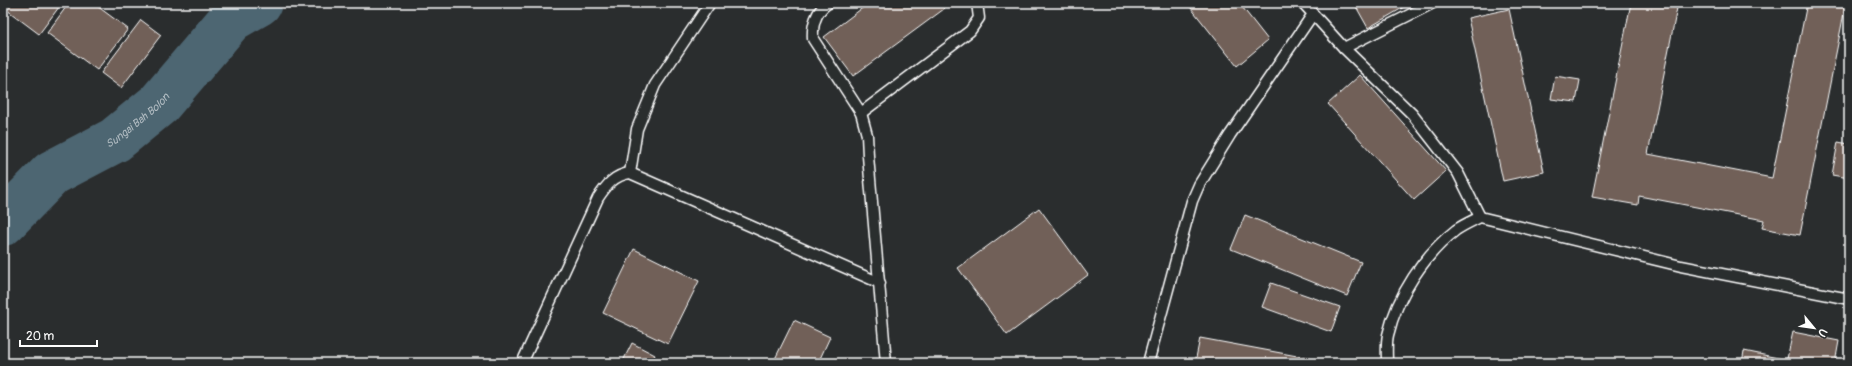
<svg xmlns="http://www.w3.org/2000/svg" width="1852" height="366" font-family="Pangolin,sans-serif">
	<style>
		.lines { fill: none; stroke-linecap: round; stroke-linejoin: round }
		.river { stroke: #4e6672; stroke-width: 46 }
		.building { fill: #716058; stroke: #fff }
		.lane-casing { stroke: #fff; stroke-width: 13 }
		.lane { stroke: #2a2d2e; stroke-width: 10 }
		.labels { text-anchor: middle; dominant-baseline: central; stroke-width: 3; stroke-linejoin: round; paint-order: stroke }
		.water-label { font-size: 11px; font-style: italic; fill: #afbac0; stroke: #2a2d2e }
	</style>
	<rect width="100%" height="100%" fill="#2a2d2e"/>
	<filter id="ink" filterUnits="userSpaceOnUse"><feTurbulence type="fractalNoise" baseFrequency=".025" numOctaves="2"/><feDisplacementMap in="SourceGraphic" scale="8" xChannelSelector="R" yChannelSelector="G"/><feConvolveMatrix kernelMatrix="1 2 1 2 8 2 1 2 1" color-interpolation-filters="sRGB"/></filter>
	<g filter="url(#ink)">
		<g class="lines">
			<path class="river" id="s1" d="M3,223L52,173L115,140L159,104L231,19L259,3"/>
		</g>
		<g class="building">
			<path d="M3,3H62L39,34L3,7Z"/>
			<path d="M69,3H93L128,29L97,70L47,33Z"/>
			<path d="M869,3H939L944,9L853,76L824,37Z"/>
			<path d="M1187,3H1239L1268,40L1237,66Z"/>
			<path d="M1354,3H1411L1368,28Z"/>
			<path d="M1631,3H1678L1648,154L1772,178L1807,3H1846L1800,235L1762,228L1764,220L1639,196L1638,205L1592,197Z"/>
			<path d="M1509,9L1544,172L1503,181L1468,18Z"/>
			<path d="M141,20L161,35L121,88L101,73Z"/>
			<path d="M1360,75L1446,171L1414,200L1328,104Z"/>
			<path d="M1555,76L1580,80L1576,102L1551,99Z"/>
			<path d="M1838,142L1849,144V178L1832,175Z"/>
			<path d="M1039,208L1088,275L1007,335L958,268Z"/>
			<path d="M1245,215L1361,262L1347,296L1231,249Z"/>
			<path d="M634,249L699,281L668,344L603,313Z"/>
			<path d="M1271,283L1340,307L1331,332L1262,307Z"/>
			<path d="M794,320L830,337L818,363H773Z"/>
			<path d="M1793,332L1839,341L1835,363H1786Z"/>
			<path d="M1200,338L1324,361V363H1195Z"/>
			<path d="M632,343L655,355L651,363H622Z"/>
			<path d="M1744,351L1783,359V363H1742Z"/>
		</g>
		<g class="lines">
			<g class="lane-casing">
				<g id="lane">
					<path d="M828,3C816,11 812,25 813,39L861,113L867,135L868,156L886,363"/>
					<path d="M1303,3L1344,48L1412,114L1458,173L1480,217"/>
					<path d="M1344,48L1433,3"/>
					<path d="M861,113L970,31L979,18L977,3"/>
					<path d="M630,173L637,129L655,85L710,3"/>
					<path d="M522,363L598,198C606,186 614,175 630,173L880,283"/>
					<path d="M1148,363L1192,201L1199,185L1230,135L1313,14"/>
					<path d="M1387,363C1387,354 1386,344 1388,335C1397,296 1424,255 1456,230C1463,225 1472,221 1480,217L1681,266L1849,299"/>
				</g>
			</g>
			<use href="#lane" class="lane"/>
		</g>
	</g>
	<g class="labels">
		<g class="water-label">
			<text stroke="none"><textPath href="#s1" startOffset="171">Sungai Bah Bolon</textPath></text>
		</g>
	</g>
	<rect width="1852" height="366" fill="none" stroke="#2a2d2e" stroke-width="16"/>
	<rect x="8" y="8" width="1836" height="350" fill="none" stroke="#fff" stroke-width="1.5" filter="url(#ink)"/>
	<g transform="translate(1814 328) rotate(119)" stroke="#2a2d2e" stroke-width="3" paint-order="stroke">
	<path d="M0-3L7 15L0 10L-7 15Z" fill="#ffffff"/>
	<text y="-6" font-size="11" font-weight="bold" text-anchor="middle" fill="#ffffff">U</text>
	</g>
	<path d="M20 340v6h77v-6" fill="none" stroke="#ffffff" stroke-width="2"/>
	<text x="26" y="340" font-size="12" fill="#ffffff" stroke="#2a2d2e" stroke-width="3" paint-order="stroke">20 m</text>
</svg>
